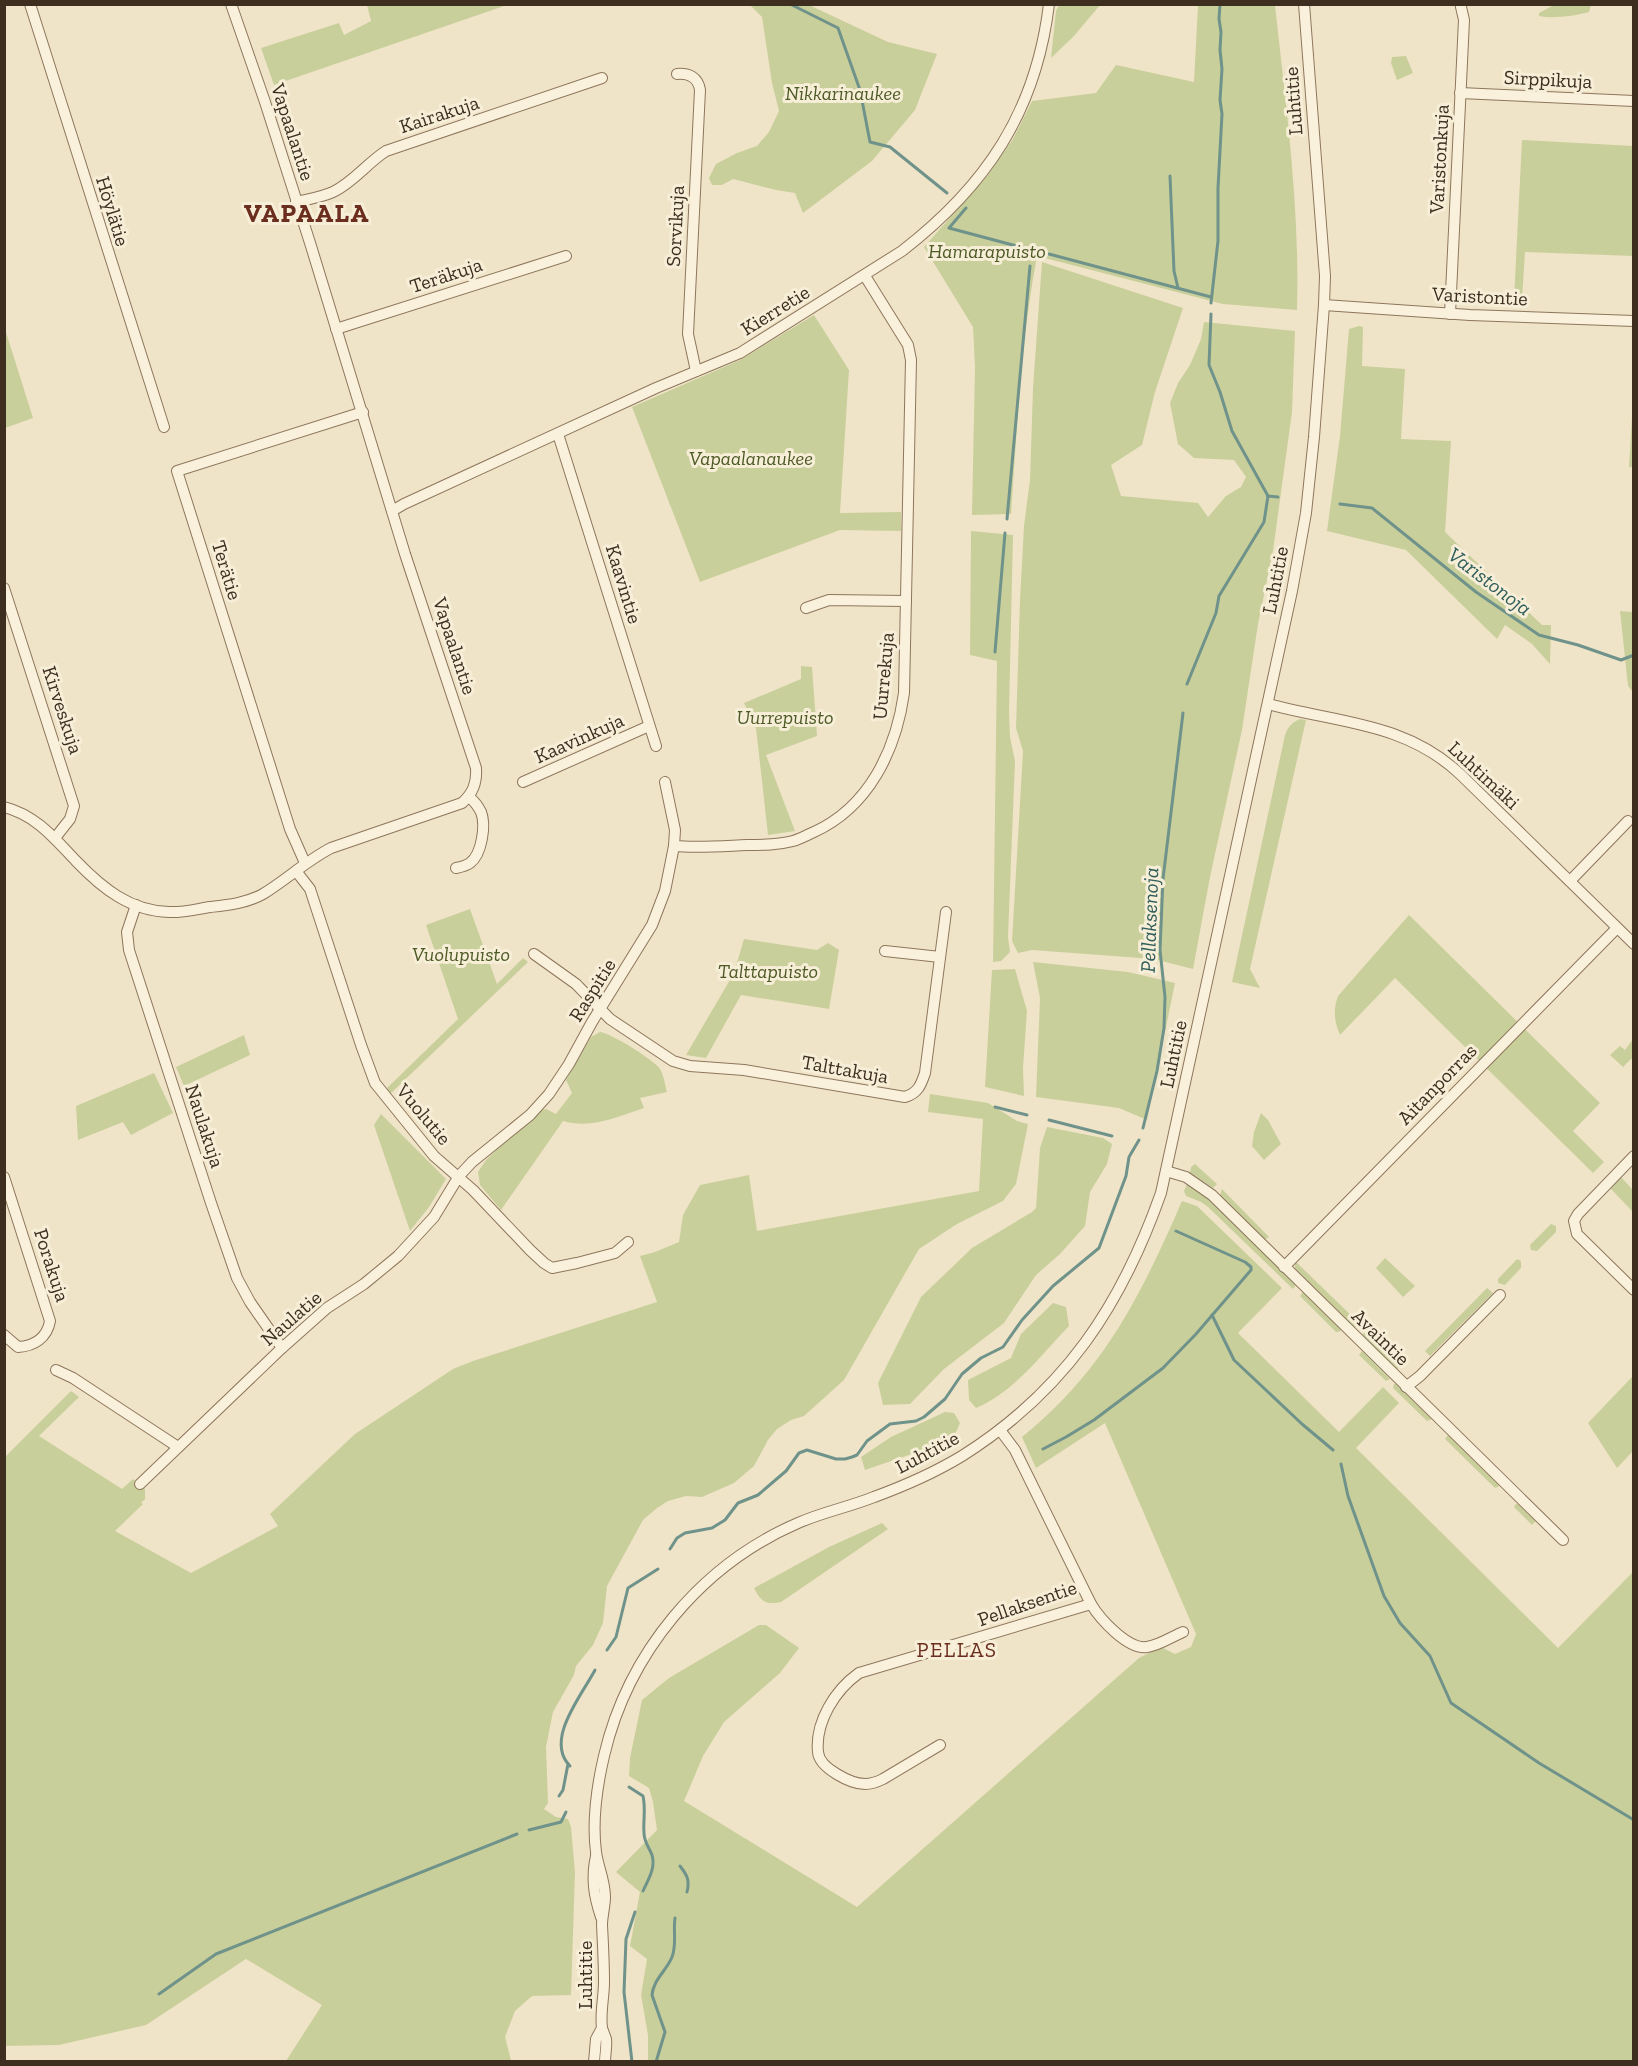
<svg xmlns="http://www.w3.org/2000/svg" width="1638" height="2066" font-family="'Zilla Slab',serif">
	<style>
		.green { fill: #c9cf9b }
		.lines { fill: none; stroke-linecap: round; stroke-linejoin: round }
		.stream { stroke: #6f938a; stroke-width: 3 }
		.minor-casing { stroke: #8d765c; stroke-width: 12 }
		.minor { stroke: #faf1dc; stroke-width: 10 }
		.labels { text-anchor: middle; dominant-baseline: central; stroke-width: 6; stroke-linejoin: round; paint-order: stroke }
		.street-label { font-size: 20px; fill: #3d2e20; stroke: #f7eed8 }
		.park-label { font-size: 20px; font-style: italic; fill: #4d5a26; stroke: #f7eed8 }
		.water-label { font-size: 21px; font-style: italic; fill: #2f5d5a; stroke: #f7eed8 }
		.neighbourhood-label { font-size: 21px; letter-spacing: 1.5px; fill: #6b2e1e; stroke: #f7eed8 }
		.district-label { font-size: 26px; font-weight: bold; letter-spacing: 1.5px; fill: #6b2e1e; stroke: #f7eed8 }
	</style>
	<rect width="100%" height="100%" fill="#f0e4c8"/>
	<g class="green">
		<path d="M507,5L274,85L261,48L339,23L344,35L371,21L367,5Z"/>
		<path d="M750,5H809L888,42L937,54L915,110L872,161L803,213L795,193L776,190L733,179L722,185H712L709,178L716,164L737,153L757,146L769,132L779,111L772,83L762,17Z"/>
		<path d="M1059,5H1100L1074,36L1051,58L1056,11Z"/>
		<path d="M1198,5H1275C1286,106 1300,207 1297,310L1223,304L1037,256C1021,341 1017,428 1011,514L972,515L975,367L973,327L924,247L988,175L1013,139L1032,101L1096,93L1116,65L1194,82Z"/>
		<path d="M1554,5H1591L1589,12C1574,16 1554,19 1539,16V13Z"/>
		<path d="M1406,56L1413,73L1397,80L1391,63L1392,57Z"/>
		<path d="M1522,140L1633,146V256L1525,252L1522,299H1514Z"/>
		<path d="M1042,262L1183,308L1155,392L1142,445L1111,465L1121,496L1198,503L1208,517L1226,496L1241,487L1246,477L1234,460L1194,458L1178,444L1170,403L1178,383L1190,365L1201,339L1204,322L1295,331L1292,412L1273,551L1258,624L1242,730L1210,877L1193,969L1154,959L1032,950L1018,953L1012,941L1023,751L1016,728L1020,600L1024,526L1030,480L1033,388Z"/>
		<path d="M814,315L849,370L840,513L901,512V531L840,530L700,582L632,407L740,360Z"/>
		<path d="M1359,326L1363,327L1362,366L1405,369L1401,439L1451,441L1445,532L1542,625H1551L1550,664L1532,644L1505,625L1497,639L1406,550L1327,531L1340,436L1349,329Z"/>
		<path d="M5,329L33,418L5,428H4Z"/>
		<path d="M1633,399L1634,467H1629Z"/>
		<path d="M971,531L1013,535L1009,712L1010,737L1015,761L1008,937L1010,952L1001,961L993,962L997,661L970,655Z"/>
		<path d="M1620,611L1633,612V692L1628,686Z"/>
		<path d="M801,666L812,667L817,736L766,755L795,831L768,835L756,728L744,703L801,679Z"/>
		<path d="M1300,719L1306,720L1250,969L1260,988L1232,982L1285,735C1288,727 1292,722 1300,719Z"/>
		<path d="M470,909L497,984L523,958L528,962L390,1094L387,1088L458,1019L426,925Z"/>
		<path d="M1409,915L1600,1103L1573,1131L1604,1162L1593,1173L1395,978L1340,1035C1334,1021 1333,1010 1338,996Z"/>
		<path d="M744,939L817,950L828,943L839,950L829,1009L741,995L706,1058L686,1055L734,973Z"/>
		<path d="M1033,962L1128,972L1175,983L1147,1120L1119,1108L1036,1097L1040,998Z"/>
		<path d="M1015,969L1027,1011L1023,1068L1024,1096L985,1087L992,970Z"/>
		<path d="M600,1032C611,1033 654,1060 660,1069C664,1076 665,1085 667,1092L640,1098L644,1108C617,1117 591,1129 563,1121L501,1210L480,1185L478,1172L486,1160L537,1111L546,1109L556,1114L572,1093L566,1080L591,1037Z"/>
		<path d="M244,1035L250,1055L184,1086L176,1067Z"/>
		<path d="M1633,1039V1059H1631L1623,1067L1610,1055L1620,1046L1625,1050Z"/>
		<path d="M154,1073L173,1113L131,1135L123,1122L78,1140L76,1106Z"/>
		<path d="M930,1094L988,1103L1017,1121L1028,1124L1016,1184L1003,1201L957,1224L919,1249L844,1380L804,1416L791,1420L777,1429L768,1440L754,1466L734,1483L702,1497L686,1496L668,1501L657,1508L643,1520L607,1586L603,1623L593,1645L576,1666L574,1675L553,1712L546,1747L548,1803L544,1809L556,1817L568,1819L571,1827L575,1872L571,1995L532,1996L515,2011L505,2037L511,2060L507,2062L286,2061L322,2005L246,1959L146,2025L59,2045L5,2046V1457L71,1391L79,1397L39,1436L122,1489L133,1479L145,1489V1499L141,1503L143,1504L115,1531L191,1573L278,1526L270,1514L355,1434L453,1369L473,1361L657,1302L640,1256L655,1252L679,1242L683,1215L700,1185L749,1175L757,1231L979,1191L983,1119L928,1112Z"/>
		<path d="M1261,1113L1268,1120L1281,1144L1264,1160L1252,1146L1254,1132Z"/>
		<path d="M381,1114L446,1179L429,1207L410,1231L374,1125Z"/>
		<path d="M1047,1127L1103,1138L1112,1144L1107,1164L1090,1192L1085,1226L1060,1254L1036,1275L1004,1323L944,1369L910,1404L883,1405L878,1383L921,1297L972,1248L1032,1212L1036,1208L1040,1148Z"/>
		<path d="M1195,1164L1217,1184L1213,1188L1190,1173L1191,1167Z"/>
		<path d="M1621,1177L1633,1190V1212L1610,1188Z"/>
		<path d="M1187,1184L1211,1200L1296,1285L1293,1289L1208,1207L1201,1202L1186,1196L1184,1191Z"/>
		<path d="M1222,1189L1269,1237L1264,1240L1220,1195Z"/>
		<path d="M1182,1201L1197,1206L1282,1288L1238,1333L1339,1432L1383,1387L1399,1403L1356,1448L1558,1648L1633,1572V2061H648V2035L641,1995L647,1959L630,1946L640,1892L616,1872L657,1830L653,1802L649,1788L629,1776L630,1758L642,1700L669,1678L759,1625H766L799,1648L780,1673L724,1722L703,1756L684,1801L857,1907L1139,1658L1161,1647L1175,1654L1191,1647L1196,1634L1105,1423L1036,1468L1022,1437C1104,1371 1141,1295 1182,1201Z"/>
		<path d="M1551,1224L1556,1226V1232L1537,1251L1531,1250L1530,1245Z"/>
		<path d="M1385,1258L1415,1286L1403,1297L1376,1268Z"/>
		<path d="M1517,1259L1521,1261V1268L1505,1285L1498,1283V1279Z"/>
		<path d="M1295,1261L1359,1323L1358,1326L1353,1328L1295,1269Z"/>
		<path d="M1487,1288L1493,1293L1430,1356L1425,1351Z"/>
		<path d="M1303,1292L1341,1330L1339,1332H1336L1300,1296Z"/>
		<path d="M1053,1303L1066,1307L1069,1326C1041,1355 1014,1392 976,1408L969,1400L968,1380L1011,1358L1021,1334Z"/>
		<path d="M1366,1331L1398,1363V1370L1361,1336Z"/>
		<path d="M1362,1351L1390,1379L1386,1381L1359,1355Z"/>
		<path d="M1633,1376V1451L1617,1468L1588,1423Z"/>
		<path d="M1394,1384H1396L1432,1419L1427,1421L1393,1388Z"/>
		<path d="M945,1412L954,1413L960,1423L956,1432L941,1444L865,1470L861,1457L891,1437Z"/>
		<path d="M1448,1435L1499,1485L1498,1487L1495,1488L1445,1439Z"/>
		<path d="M1516,1504H1518L1536,1521L1532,1525L1514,1507Z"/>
		<path d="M882,1523L888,1529L781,1602C766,1605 761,1602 754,1588L829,1547Z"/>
	</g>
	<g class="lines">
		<g class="stream">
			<path d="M790,4L838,28L860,90L870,142L890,147L947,193"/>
			<path d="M1170,176L1174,271L1178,288"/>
			<path d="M966,208L949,228L1039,252"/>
			<path d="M1049,254L1211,297"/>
			<path d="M1211,303L1218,241V188L1222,114L1220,100L1222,69L1220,50L1221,32L1219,19L1220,4"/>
			<path d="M1211,314L1209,365L1220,392L1232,431L1268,496"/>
			<path d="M1268,496L1278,497"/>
			<path d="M1340,504L1372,508L1476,592L1539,635L1578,645L1621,660L1634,655"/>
			<path d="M1007,519L1030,266"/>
			<path d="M995,652L1005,533"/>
			<path d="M1187,684L1216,613L1219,596L1264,522L1268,496"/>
			<path d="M995,1107L1027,1115"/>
			<path d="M1049,1120L1112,1136"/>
			<path d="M1143,1128L1157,1071L1164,1028L1165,997L1160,950L1163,879L1183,713"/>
			<path d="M1212,1315L1234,1360L1302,1424L1333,1450"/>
			<path d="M1043,1449L1066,1437L1094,1420L1163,1368L1196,1334L1251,1270V1267L1245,1262L1176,1231"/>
			<path d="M1341,1464L1348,1496L1384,1596L1400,1623L1430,1656L1451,1703L1539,1763L1634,1820"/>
			<path d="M670,1549L677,1538L685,1533L712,1528L725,1520L738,1503L758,1495L786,1471L799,1453L807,1450L836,1459H845L852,1457L857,1455L867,1441L890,1424L916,1421L924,1417L945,1399L962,1374L981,1358L1003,1347L1022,1320L1053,1286L1099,1248L1126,1176L1129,1157L1139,1140"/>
			<path d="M607,1650L616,1637L628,1588L658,1569"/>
			<path d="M570,1766C544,1740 582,1695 595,1670"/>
			<path d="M629,1787L643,1796C646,1809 643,1820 644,1833C644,1842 649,1847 652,1855C656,1868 648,1880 643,1891"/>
			<path d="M559,1796L563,1790L568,1764"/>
			<path d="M529,1830L561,1822L566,1812"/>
			<path d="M680,1866C687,1875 690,1880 687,1892"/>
			<path d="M159,1994L216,1954L517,1834"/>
			<path d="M632,2062L624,1992L626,1939L635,1912"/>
			<path d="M656,2062L665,2032L652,1995C653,1980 667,1970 672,1957C677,1945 673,1930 675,1918"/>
		</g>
		<g class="minor-casing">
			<g id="minor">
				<path d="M30,4L164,427"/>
				<path d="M677,74C689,73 698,77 700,90L688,334L696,371"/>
				<path d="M1460,93L1634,101"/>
				<path d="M296,202C309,199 322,197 333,192C354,182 367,163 386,151L602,78"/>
				<path d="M1324,305L1470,315L1634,321"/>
				<path d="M1450,314L1464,20L1461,7"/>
				<path d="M336,329L566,256"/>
				<path d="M558,434L656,746"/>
				<path d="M392,511L404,504L656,388L740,353L902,251C986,186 1036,112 1049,4"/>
				<path d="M4,588L74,806L70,819L55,838"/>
				<path d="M806,608L829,600L906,601"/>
				<path d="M1268,704C1337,723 1405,722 1460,774L1634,944"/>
				<path d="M523,782L649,726"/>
				<path d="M4,807C36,815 55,839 76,861C102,888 130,911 169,912C182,913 197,909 210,907C228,905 247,903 263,894C286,880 306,861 331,848L462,803C473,793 477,783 476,768L405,554L311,246L265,102L231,4"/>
				<path d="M674,846C699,848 723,846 747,845C763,845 778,845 793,841C800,839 807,835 814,832C869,807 896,750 904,693L911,360L908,345L865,276"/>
				<path d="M305,863L290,829L177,471L363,412"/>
				<path d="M456,868C461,867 466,866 470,863C482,854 486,825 481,812C478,806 474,801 469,797"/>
				<path d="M296,871L310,889L361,1045L375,1083L434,1156L473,1190L530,1250L544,1263L552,1268L577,1263L615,1253L628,1242"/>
				<path d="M1570,881L1628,821"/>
				<path d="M136,905L127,932L129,950L211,1203L237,1278L250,1302L282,1348"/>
				<path d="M885,951L940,957"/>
				<path d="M534,954L576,984L610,1019L673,1061L690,1066L744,1070L905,1097C918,1093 921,1085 925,1073L946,912"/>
				<path d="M1634,1156L1578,1214L1574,1221L1577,1234L1634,1290"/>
				<path d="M1166,1171L1186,1177L1212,1195L1563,1540"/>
				<path d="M4,1177L50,1321C47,1338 34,1346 18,1347L4,1335"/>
				<path d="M1284,1267L1617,928"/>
				<path d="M56,1370L73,1378L178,1447"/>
				<path d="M1406,1387L1420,1376L1500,1295"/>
				<path d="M1000,1430L1015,1450L1091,1604C1100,1619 1128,1650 1147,1647C1160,1645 1171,1637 1183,1632"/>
				<path d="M140,1484L282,1348L327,1308L364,1284L398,1256L434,1217L459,1176L472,1162L530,1115L549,1094L569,1064L592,1022L652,925L665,891L674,846L675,830L665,782"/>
				<path d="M940,1745L883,1779C877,1782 872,1784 865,1784C851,1784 819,1768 818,1752C815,1722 835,1690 859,1673L1091,1604"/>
				<path d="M596,1856C591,1878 594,1896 601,1917"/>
				<path d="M594,2062L596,2039L602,2028"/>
				<path d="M605,2062C605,2054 607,2046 606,2039C605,2036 603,2031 602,2028C600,2013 604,1997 604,1982C604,1963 603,1944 602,1925C602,1916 605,1906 605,1897C605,1881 598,1867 596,1852C592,1821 597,1786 604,1756C628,1653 701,1565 798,1523C823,1512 849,1507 874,1497C904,1486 934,1473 962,1456C1065,1391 1121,1306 1161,1193L1292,591L1306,513L1314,437L1324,305L1325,276L1304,4"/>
			</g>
		</g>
		<use href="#minor" class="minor"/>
	</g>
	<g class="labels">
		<g class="street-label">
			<text transform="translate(1548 79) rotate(3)">Sirppikuja</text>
			<text transform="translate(1293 101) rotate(-94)">Luhtitie</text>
			<text transform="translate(439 114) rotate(-18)">Kairakuja</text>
			<text transform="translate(293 132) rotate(72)">Vapaalantie</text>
			<text transform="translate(1439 159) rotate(-87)">Varistonkuja</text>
			<text transform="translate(113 211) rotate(73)">Höylätie</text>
			<text transform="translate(675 226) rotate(-87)">Sorvikuja</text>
			<text transform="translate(446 275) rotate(-18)">Teräkuja</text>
			<text transform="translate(1480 296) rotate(3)">Varistontie</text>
			<text transform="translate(775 310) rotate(-32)">Kierretie</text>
			<text transform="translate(227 570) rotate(73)">Terätie</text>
			<text transform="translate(1275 580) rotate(-79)">Luhtitie</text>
			<text transform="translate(624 584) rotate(73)">Kaavintie</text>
			<text transform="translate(455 646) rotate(72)">Vapaalantie</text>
			<text transform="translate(883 676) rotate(-85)">Uurrekuja</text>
			<text transform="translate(63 710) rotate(72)">Kirveskuja</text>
			<text transform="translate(579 738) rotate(-24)">Kaavinkuja</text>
			<text transform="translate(1484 775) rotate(43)">Luhtimäki</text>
			<text transform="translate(592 990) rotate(-58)">Raspitie</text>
			<text transform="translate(1173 1054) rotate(-78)">Luhtitie</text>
			<text transform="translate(845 1069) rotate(10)">Talttakuja</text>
			<text transform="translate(1437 1084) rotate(-46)">Aitanporras</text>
			<text transform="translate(424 1114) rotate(50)">Vuolutie</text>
			<text transform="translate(205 1126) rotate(72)">Naulakuja</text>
			<text transform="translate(52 1265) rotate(72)">Porakuja</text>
			<text transform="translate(291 1318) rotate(-41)">Naulatie</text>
			<text transform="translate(1381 1337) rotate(44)">Avaintie</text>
			<text transform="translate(927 1452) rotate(-28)">Luhtitie</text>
			<text transform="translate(1027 1603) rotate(-19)">Pellaksentie</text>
			<text transform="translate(585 1975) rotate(-90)">Luhtitie</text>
		</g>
		<g class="park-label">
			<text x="843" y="93">Nikkarinaukee</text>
			<text x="987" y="251">Hamarapuisto</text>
			<text x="751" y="458">Vapaalanaukee</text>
			<text x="785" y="717">Uurrepuisto</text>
			<text x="461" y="954">Vuolupuisto</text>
			<text x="768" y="971">Talttapuisto</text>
		</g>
		<g class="water-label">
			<text transform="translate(1490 581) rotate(37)">Varistonoja</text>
			<text transform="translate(1149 920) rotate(-88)">Pellaksenoja</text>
		</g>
		<g class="neighbourhood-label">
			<text x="957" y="1649">PELLAS</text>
		</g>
		<g class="district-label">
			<text x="307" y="213">VAPAALA</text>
		</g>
	</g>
	<rect width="1638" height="2066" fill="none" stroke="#3d2e20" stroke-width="12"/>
</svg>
